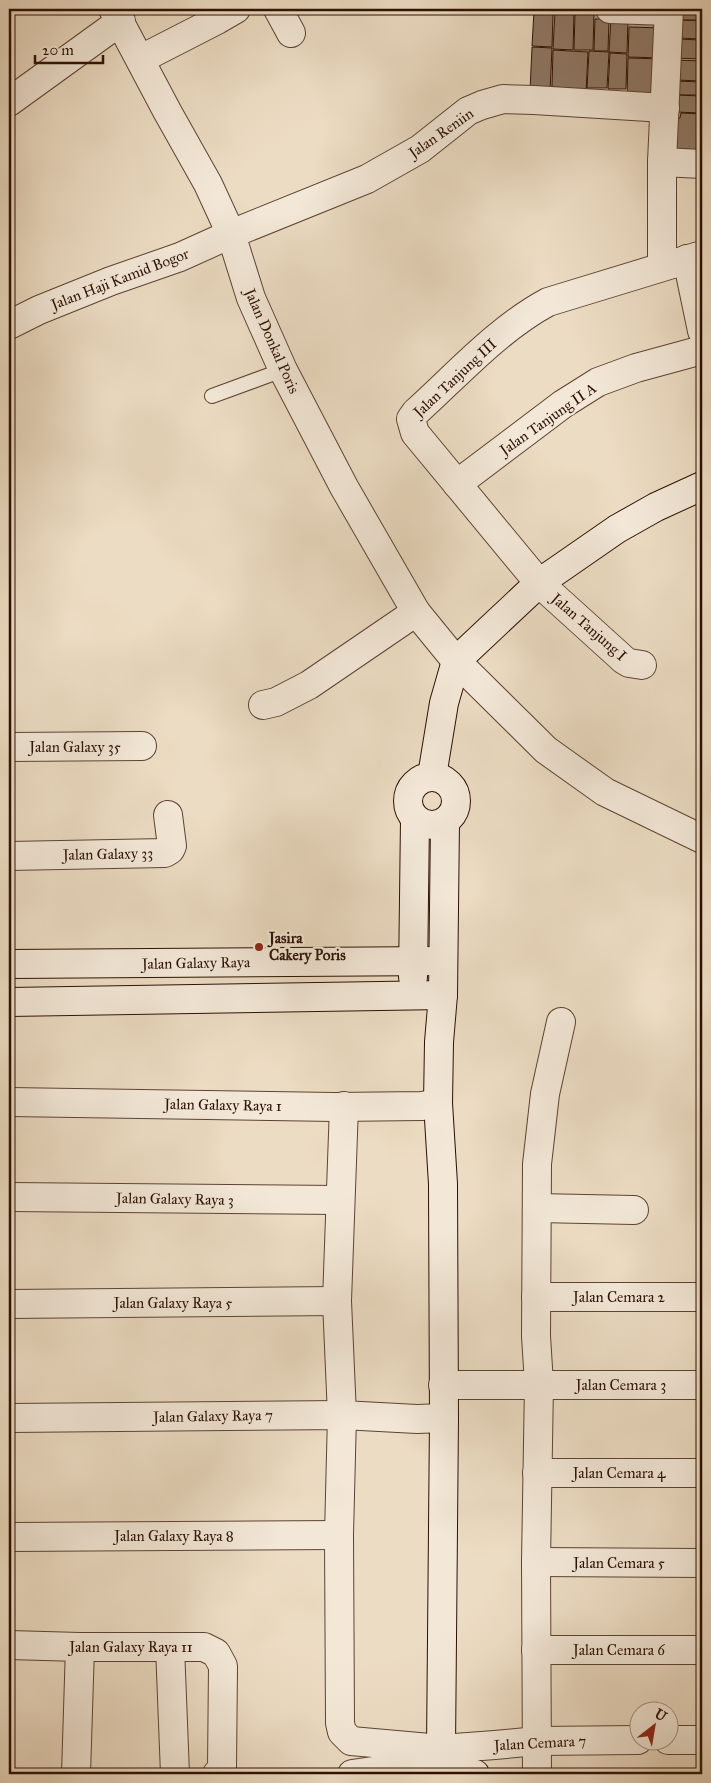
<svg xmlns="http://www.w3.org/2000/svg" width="711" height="1783" font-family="'IM FELL Great Primer',serif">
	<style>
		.building { fill: #907a67; stroke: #2d1003; filter: url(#shadow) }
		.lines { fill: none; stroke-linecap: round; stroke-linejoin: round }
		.lane-casing { stroke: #5d4333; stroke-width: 16 }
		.street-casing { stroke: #5d4333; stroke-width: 30 }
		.secondary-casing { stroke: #2d1003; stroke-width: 30 }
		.lane { stroke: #f3e8d8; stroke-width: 14 }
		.street { stroke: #f3e8d8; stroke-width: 28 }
		.secondary { stroke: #f3e8d8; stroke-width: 28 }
		.poi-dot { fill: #8f2418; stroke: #f3e8d8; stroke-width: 2 }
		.labels { text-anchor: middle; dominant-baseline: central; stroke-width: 4.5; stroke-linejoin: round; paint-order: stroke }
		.street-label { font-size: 15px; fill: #2d1003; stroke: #f3e8d8 }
		.poi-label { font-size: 15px; font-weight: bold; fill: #2d1003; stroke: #f3e8d8; text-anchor: start }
	</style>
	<defs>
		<filter id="shadow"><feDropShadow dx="4.5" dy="-4.5" stdDeviation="0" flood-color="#0004"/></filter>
	</defs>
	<rect width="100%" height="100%" fill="#ecdcc3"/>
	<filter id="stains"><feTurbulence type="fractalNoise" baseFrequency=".004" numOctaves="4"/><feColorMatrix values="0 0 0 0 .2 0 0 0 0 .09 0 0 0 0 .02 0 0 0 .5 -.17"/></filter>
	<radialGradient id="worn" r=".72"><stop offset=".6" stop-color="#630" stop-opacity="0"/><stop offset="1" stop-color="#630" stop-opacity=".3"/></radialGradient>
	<g class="building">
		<path d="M680,9H702V20H679Z"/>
		<path d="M534,11L553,12L552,47L532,46Z"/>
		<path d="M555,12L574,13L573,50L553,49Z"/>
		<path d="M575,13H594L593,50H574Z"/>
		<path d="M611,18L628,19L627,53L609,52Z"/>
		<path d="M595,19H609L608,51H594Z"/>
		<path d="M679,20L702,21V39L679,38Z"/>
		<path d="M629,27L664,28L663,58L628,57Z"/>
		<path d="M676,39L702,40V59L675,58Z"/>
		<path d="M532,47L552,48L550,92L530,91Z"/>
		<path d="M553,50L588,52L586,93L569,92L570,88L552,87Z"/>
		<path d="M589,51L609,52L607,88H587Z"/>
		<path d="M610,53L627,54L626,89H608Z"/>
		<path d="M628,58L663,59L661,99L627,98Z"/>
		<path d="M675,60L702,61V81L675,80Z"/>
		<path d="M675,81L702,82V95H675Z"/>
		<path d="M675,95L702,96V113L675,112Z"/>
		<path d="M681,113L702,114V154L672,152L673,118H680Z"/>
	</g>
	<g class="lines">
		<g class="lane-casing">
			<path id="lane" d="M212,396L283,370"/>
		</g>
		<g class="street-casing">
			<g id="street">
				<path d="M113,9L167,111L208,184L231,234L251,298L283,370L344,487L416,612L456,661L546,750L605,792L702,839"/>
				<path d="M278,9L291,33"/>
				<path d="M610,9L669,11"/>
				<path d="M141,59L217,20L236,9"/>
				<path d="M9,102L121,21"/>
				<path d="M662,162L702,164"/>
				<path d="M687,259L702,331"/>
				<path d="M662,266V162L669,9"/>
				<path d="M9,325L39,310L111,281L180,257L231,234L367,179L420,149L468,111L482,105L503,99L534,100L665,108"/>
				<path d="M457,484L563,404L598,382L636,368L702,350"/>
				<path d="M642,665L629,663L624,660L539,583L415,433L411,419L416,412C458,374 498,329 548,302L702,255"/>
				<path d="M263,705L276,702L309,685L416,612"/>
				<path d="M9,747L142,746"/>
				<path d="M9,856L165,853L170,850L172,846L168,815"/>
				<path d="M9,1102L335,1107L422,1106L438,1103"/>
				<path d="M344,1106L337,1301L342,1415L339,1535L340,1723L342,1732L351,1741L441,1749L495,1745L537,1741L638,1740"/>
				<path d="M9,1197L340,1200"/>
				<path d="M537,1208L634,1210"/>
				<path d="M536,1297H702"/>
				<path d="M9,1304L337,1301"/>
				<path d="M443,1385H702"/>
				<path d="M9,1418L342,1415L417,1419L444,1418"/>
				<path d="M537,1473H702"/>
				<path d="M9,1537L339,1535"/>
				<path d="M536,1562L702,1563"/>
				<path d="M9,1645L80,1647H204L216,1653L223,1666L222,1768L217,1774"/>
				<path d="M170,1647L175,1774"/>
				<path d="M536,1650H702"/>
				<path d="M668,1740H702"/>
				<path d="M76,1774L80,1647"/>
				<path d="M352,1774L414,1765L442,1764L441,1770"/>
				<path d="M537,1774L536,1562L539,1384L536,1336L537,1164L545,1094L561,1022"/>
			</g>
		</g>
		<g class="secondary-casing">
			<g id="secondary">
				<path d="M432,776L444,703L456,661L539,583L617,529L656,507L702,486"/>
				<circle cx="432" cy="801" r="24"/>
				<path d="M445,822L443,995L439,1042L438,1103L443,1184L444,1418L441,1749L442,1764L475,1774"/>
				<path d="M9,964L443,961"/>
				<path d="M413,977L415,819"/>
				<path d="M9,1002L443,995"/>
			</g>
		</g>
		<use href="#lane" class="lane"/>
		<use href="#street" class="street"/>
		<use href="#secondary" class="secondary"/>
	</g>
	<circle class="poi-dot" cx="259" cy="947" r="5"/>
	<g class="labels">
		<g class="street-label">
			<text transform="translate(441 133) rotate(-35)">Jalan Reniin</text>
			<text transform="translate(120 279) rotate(-21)">Jalan Haji Kamid Bogor</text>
			<text transform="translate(272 341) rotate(66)">Jalan Donkal Poris</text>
			<text transform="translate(455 378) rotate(-43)">Jalan Tanjung III</text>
			<text transform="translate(548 419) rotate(-35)">Jalan Tanjung II A</text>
			<text transform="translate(589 627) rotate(41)">Jalan Tanjung I</text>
			<text x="75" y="747">Jalan Galaxy 35</text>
			<text transform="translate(108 854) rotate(-1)">Jalan Galaxy 33</text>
			<text transform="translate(196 963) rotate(-1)">Jalan Galaxy Raya</text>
			<text transform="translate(223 1105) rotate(1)">Jalan Galaxy Raya 1</text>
			<text transform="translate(175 1199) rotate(1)">Jalan Galaxy Raya 3</text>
			<text x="619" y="1297">Jalan Cemara 2</text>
			<text x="173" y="1303">Jalan Galaxy Raya 5</text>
			<text x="621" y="1385">Jalan Cemara 3</text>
			<text transform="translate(213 1416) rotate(-1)">Jalan Galaxy Raya 7</text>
			<text x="619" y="1473">Jalan Cemara 4</text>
			<text x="174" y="1536">Jalan Galaxy Raya 8</text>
			<text x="619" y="1563">Jalan Cemara 5</text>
			<text x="131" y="1647">Jalan Galaxy Raya 11</text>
			<text x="619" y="1650">Jalan Cemara 6</text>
			<text transform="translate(540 1743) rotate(-3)">Jalan Cemara 7</text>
		</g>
		<g class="poi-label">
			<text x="269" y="938">Jasira<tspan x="269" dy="17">Cakery Poris</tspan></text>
		</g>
	</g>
	<rect width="711" height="1783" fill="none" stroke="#ecdcc3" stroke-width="30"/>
	<rect x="10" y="10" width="691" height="1763" fill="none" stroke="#2d1003" stroke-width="2.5"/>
	<rect x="15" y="15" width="681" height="1753" fill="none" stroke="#2d1003"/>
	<g transform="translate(654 1726) rotate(31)"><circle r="24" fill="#f3e8d8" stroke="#a49283"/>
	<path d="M0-4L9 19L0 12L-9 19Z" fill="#8f2418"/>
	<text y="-8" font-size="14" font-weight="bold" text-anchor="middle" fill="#2d1003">U</text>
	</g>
	<path d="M35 55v8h68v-8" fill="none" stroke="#2d1003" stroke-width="2.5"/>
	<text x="42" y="55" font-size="15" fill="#2d1003" stroke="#f3e8d8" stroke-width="4" paint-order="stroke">20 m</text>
	<rect width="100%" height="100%" filter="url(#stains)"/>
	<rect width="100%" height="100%" fill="url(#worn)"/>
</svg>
